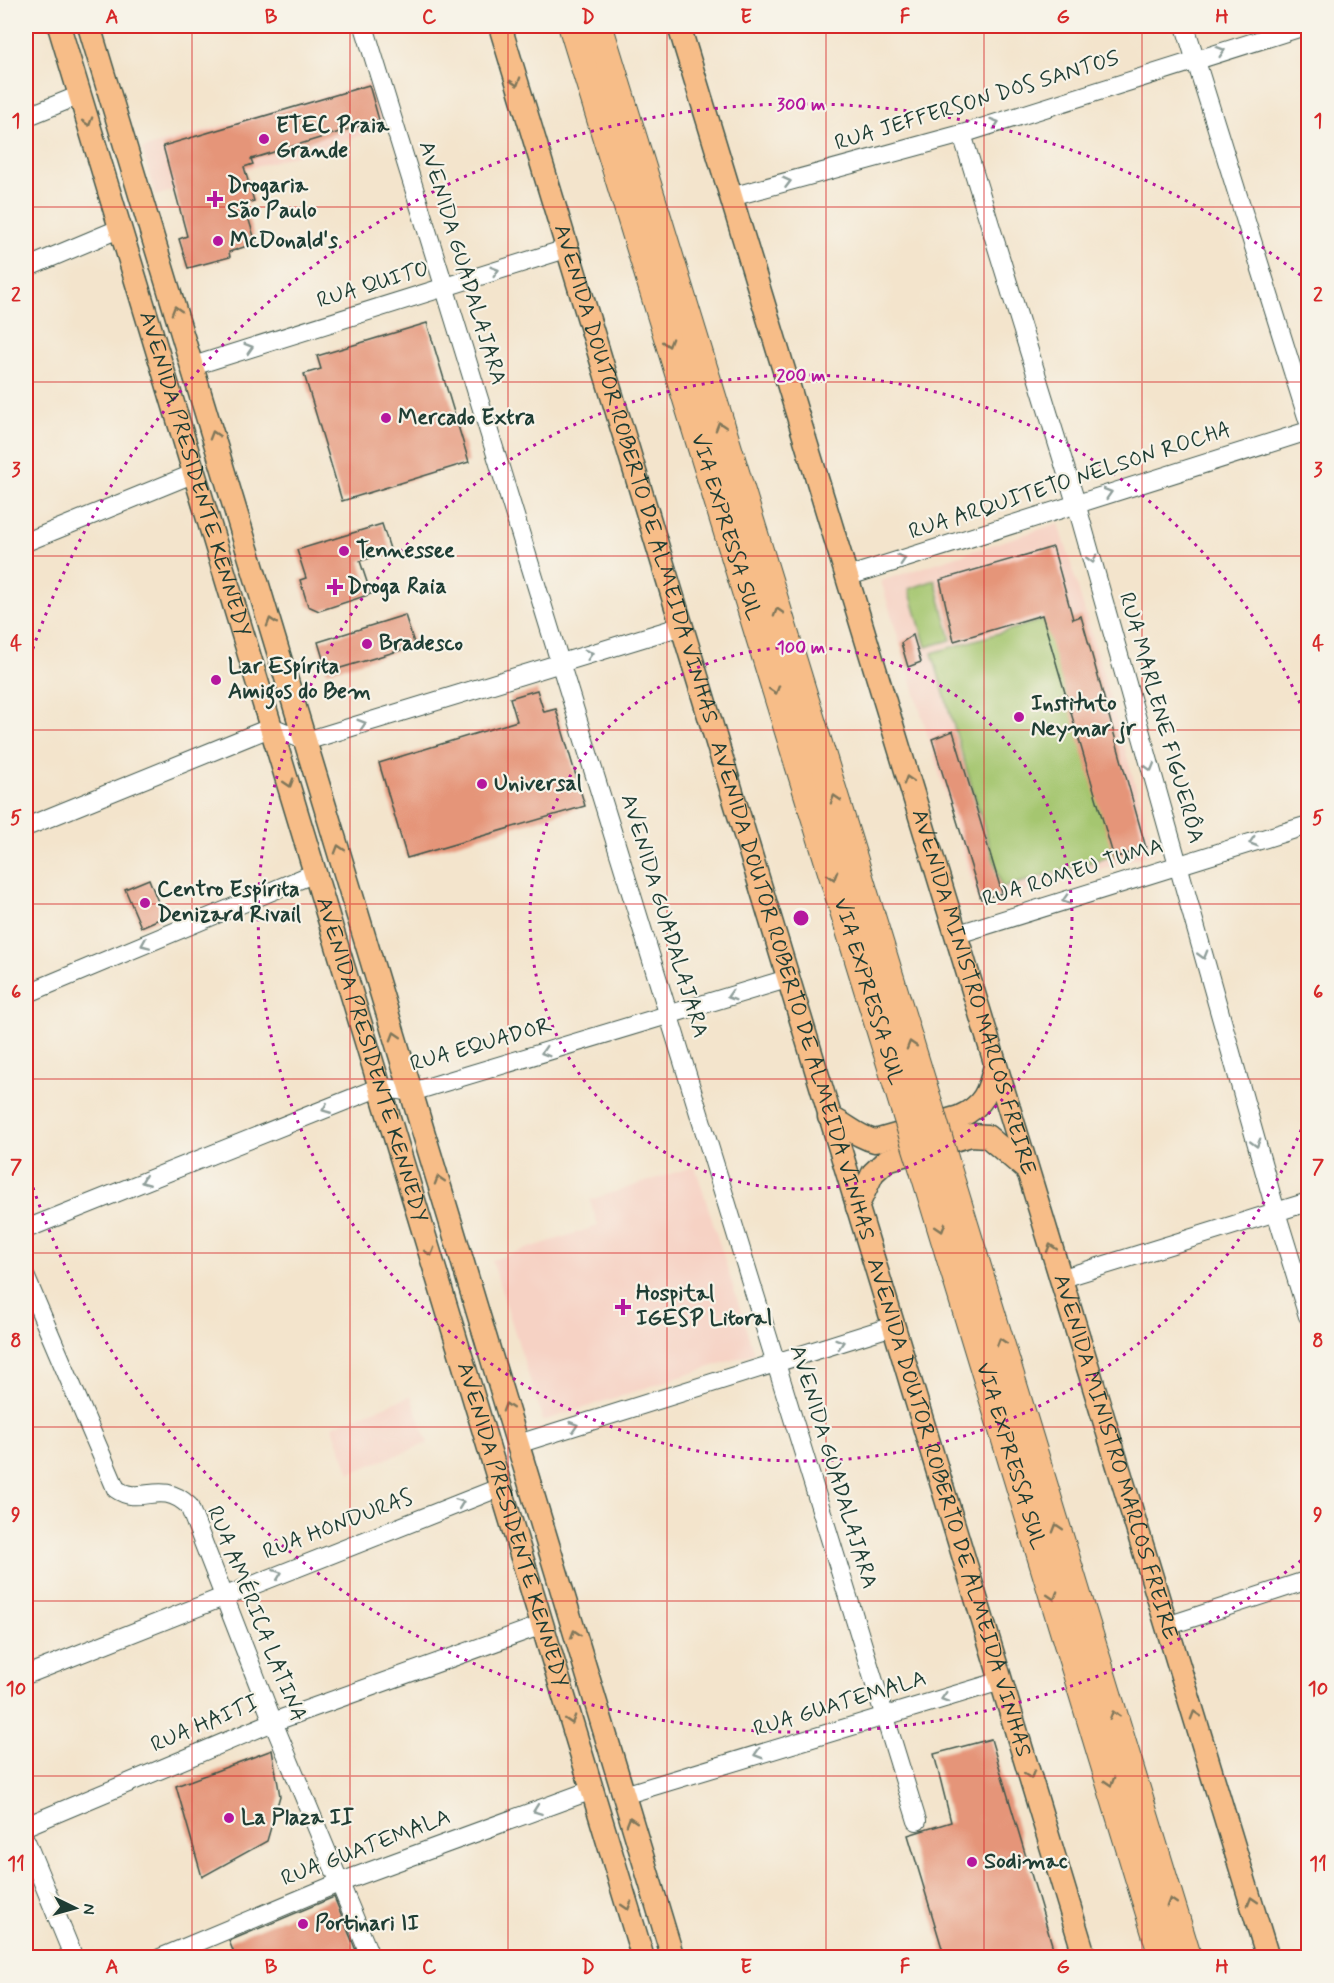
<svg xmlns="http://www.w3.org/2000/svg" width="1334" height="1983" font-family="Mynerve,sans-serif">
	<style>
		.built { fill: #f6d2c4 }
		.green { fill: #a5c66f; stroke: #628252; stroke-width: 1.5 }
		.building { fill: #e59579 }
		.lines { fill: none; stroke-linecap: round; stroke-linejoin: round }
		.minor-casing { stroke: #3f564b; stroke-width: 20 }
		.major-casing { stroke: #3f564b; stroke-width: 25 }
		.highway-casing { stroke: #3f564b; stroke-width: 29 }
		.minor { stroke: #fff; stroke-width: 18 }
		.major { stroke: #f7bd88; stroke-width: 22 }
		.highway { stroke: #f7bd88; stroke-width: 27 }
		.highway-bridge-casing { stroke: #3f564b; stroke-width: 29; stroke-linecap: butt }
		.highway-bridge { stroke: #f7bd88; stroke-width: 27 }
		.oneway { stroke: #8f9e9a }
		.oneway2 { stroke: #80775a }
		.grid { fill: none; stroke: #d62828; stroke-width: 1.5; stroke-opacity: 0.55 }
		.ring { fill: none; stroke: #b5179e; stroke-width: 3; stroke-dasharray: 3 6 }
		.poi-dot { fill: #b5179e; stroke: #f7f3e8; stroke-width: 2 }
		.labels { text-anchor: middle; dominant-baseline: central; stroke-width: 4.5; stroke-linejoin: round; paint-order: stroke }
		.street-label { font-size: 22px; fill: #1f3d34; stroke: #f7f3e8 }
		.poi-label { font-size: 22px; font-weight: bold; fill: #1f3d34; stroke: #f7f3e8; text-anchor: start }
		.centre { fill: #b5179e; stroke: #f7f3e8; stroke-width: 3 }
		.ring-label { font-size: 18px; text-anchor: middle; font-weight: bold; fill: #b5179e; stroke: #f7f3e8; stroke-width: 4.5; stroke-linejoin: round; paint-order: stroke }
		.neatline { fill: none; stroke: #d62828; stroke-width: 2 }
		.grid-label { font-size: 20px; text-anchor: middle; font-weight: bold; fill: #d62828 }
	</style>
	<rect width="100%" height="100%" fill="#f7f3e8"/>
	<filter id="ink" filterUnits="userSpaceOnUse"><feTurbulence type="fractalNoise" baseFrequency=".0167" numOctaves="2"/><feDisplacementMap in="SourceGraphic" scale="12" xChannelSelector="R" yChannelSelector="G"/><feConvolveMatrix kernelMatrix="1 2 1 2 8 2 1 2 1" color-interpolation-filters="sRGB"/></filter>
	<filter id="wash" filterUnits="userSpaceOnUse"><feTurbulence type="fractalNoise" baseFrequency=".008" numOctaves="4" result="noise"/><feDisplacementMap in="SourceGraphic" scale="24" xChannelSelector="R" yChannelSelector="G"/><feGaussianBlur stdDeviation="1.35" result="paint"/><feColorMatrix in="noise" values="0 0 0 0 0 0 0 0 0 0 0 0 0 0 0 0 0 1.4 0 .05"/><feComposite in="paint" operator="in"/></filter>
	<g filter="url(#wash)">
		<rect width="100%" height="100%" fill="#f3e4cc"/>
		<g class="built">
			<path d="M372,82L385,129L155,196L142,149Z"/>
			<path d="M1059,523L1155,853L979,905L881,581Z"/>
			<path d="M695,1166L754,1353L543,1421L492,1260L598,1226L590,1200Z"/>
			<path d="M411,1396L428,1443L350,1473L332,1426Z"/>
		</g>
		<g class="green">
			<path d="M935,580L951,640L926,647L909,589Z"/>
			<path d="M1059,615L1128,851L1002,888L932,653Z"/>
		</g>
		<g id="blocks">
			<g class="building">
				<path d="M369,85L379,120L251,159L253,164L244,167L254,201L244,204L256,243L229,252L230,257L188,268L179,239L187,236L163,146Z"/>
				<path d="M427,323L469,462L342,501L304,374L321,369L317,356Z"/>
				<path d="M382,524L391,552L360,561L371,594L319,611L308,606L300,580L306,578L297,550Z"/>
				<path d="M1053,547L1073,619L1081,616L1146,848L1114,858L1042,615L954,641L940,580Z"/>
				<path d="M405,615L415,646L327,672L318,642Z"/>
				<path d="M913,635L921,662L908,667L901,643Z"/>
				<path d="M537,690L544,712L556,709L585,806L407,858L379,763L517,721L510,698Z"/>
				<path d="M953,731L1002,893L981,899L932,739Z"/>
				<path d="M149,879L164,917L141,927L125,889Z"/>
				<path d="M991,1739L1056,1958H945L908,1835L951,1822L934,1754Z"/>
				<path d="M272,1750L280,1796L267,1841L202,1877L176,1786Z"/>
				<path d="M334,1897L359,1958H236L229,1941Z"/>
			</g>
		</g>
	</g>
	<g filter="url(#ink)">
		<use href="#blocks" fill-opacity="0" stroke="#3f564b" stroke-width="1.5"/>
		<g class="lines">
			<g class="minor-casing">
				<g id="minor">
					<path d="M364,26L917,1821"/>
					<path d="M1185,26L1308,420"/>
					<path d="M26,117L80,95"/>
					<path d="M962,134L1076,503L1276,1212L1308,1316"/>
					<path d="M731,197L962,134L1305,26"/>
					<path d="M26,268L121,228"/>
					<path d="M193,366L566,249"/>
					<path d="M26,542L195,473"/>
					<path d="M846,577L1308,431"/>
					<path d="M26,827L272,727L306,741L682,626"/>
					<path d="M955,935L1308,825"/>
					<path d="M26,994L315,873"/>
					<path d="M26,1229L380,1087L412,1092L787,979"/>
					<path d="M26,1278L116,1489C141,1507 160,1478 189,1506L273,1722L371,1958"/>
					<path d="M1060,1279L1308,1202"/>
					<path d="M518,1444L893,1326"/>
					<path d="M1167,1626L1308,1580"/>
					<path d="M26,1675L501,1487"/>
					<path d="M624,1795L1001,1681"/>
					<path d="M26,1826L273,1722L542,1625"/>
					<path d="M26,1841L74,1958"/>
					<path d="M160,1958L341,1882L592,1790"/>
				</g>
			</g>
			<g class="major-casing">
				<g id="major">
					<path id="s1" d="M59,26L643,1958"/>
					<path d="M89,26L673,1958"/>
					<path id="s2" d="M500,26L1085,1958"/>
					<path id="s3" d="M679,26L1268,1958"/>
					<path d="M829,1117C846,1124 857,1137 875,1141L959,1117C984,1106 989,1091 995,1066"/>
					<path d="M857,1207L873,1173L887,1160L971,1135L987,1136L1027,1170"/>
				</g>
			</g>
			<g class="highway-casing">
				<g id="highway">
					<path id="s4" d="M572,26L904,1108"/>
					<path d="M599,26L928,1101"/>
					<path d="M947,1167L1188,1958"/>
					<path id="s5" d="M924,1172L1163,1958"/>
				</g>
			</g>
			<use href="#minor" class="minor"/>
			<use href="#major" class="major"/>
			<use href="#highway" class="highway"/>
			<g class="highway-bridge-casing">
				<g id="highway-bridge">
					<path d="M928,1101L947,1167"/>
					<path d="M904,1108L924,1172"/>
				</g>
			</g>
			<use href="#highway-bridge" class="highway-bridge"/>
		</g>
		<defs><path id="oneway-chevron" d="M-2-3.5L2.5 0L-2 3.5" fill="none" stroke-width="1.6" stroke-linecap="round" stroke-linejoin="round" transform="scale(1.5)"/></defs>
		<g class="oneway">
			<use href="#oneway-chevron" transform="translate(1221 51) rotate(-17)"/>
			<use href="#oneway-chevron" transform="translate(995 123) rotate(-18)"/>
			<use href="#oneway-chevron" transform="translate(787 182) rotate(-15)"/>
			<use href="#oneway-chevron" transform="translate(495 271) rotate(-17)"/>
			<use href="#oneway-chevron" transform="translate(249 348) rotate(-17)"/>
			<use href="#oneway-chevron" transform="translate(1108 493) rotate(-17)"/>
			<use href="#oneway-chevron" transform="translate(902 559) rotate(-18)"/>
			<use href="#oneway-chevron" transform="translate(1092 559) rotate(74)"/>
			<use href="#oneway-chevron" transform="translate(589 654) rotate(-17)"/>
			<use href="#oneway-chevron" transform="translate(362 724) rotate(-17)"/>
			<use href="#oneway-chevron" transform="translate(1150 767) rotate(74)"/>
			<use href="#oneway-chevron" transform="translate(1253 842) rotate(163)"/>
			<use href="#oneway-chevron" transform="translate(1066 900) rotate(163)"/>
			<use href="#oneway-chevron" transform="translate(145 944) rotate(157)"/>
			<use href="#oneway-chevron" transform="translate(1203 955) rotate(74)"/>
			<use href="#oneway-chevron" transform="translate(731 996) rotate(163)"/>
			<use href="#oneway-chevron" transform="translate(545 1052) rotate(163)"/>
			<use href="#oneway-chevron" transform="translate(326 1109) rotate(158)"/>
			<use href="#oneway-chevron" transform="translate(1256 1143) rotate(74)"/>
			<use href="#oneway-chevron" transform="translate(145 1181) rotate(158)"/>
			<use href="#oneway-chevron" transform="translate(840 1343) rotate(-18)"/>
			<use href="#oneway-chevron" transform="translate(574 1426) rotate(-18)"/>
			<use href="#oneway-chevron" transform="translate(460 1503) rotate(-21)"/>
			<use href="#oneway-chevron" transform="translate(278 1574) rotate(-21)"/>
			<use href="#oneway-chevron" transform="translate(945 1698) rotate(163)"/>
			<use href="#oneway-chevron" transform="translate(758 1754) rotate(163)"/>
			<use href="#oneway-chevron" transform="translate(537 1810) rotate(160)"/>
		</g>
		<g class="oneway2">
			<use href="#oneway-chevron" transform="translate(516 82) rotate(73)"/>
			<use href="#oneway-chevron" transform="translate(88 122) rotate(73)"/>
			<use href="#oneway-chevron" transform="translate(176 310) rotate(-107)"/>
			<use href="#oneway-chevron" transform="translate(668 343) rotate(73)"/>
			<use href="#oneway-chevron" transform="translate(720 426) rotate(-107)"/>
			<use href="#oneway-chevron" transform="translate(214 435) rotate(-107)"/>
			<use href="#oneway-chevron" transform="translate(778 612) rotate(-107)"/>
			<use href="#oneway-chevron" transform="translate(271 622) rotate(-107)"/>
			<use href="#oneway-chevron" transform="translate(775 690) rotate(73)"/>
			<use href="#oneway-chevron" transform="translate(908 780) rotate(-107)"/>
			<use href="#oneway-chevron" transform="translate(289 783) rotate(73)"/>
			<use href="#oneway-chevron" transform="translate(835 799) rotate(-107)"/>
			<use href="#oneway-chevron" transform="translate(339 849) rotate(-107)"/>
			<use href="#oneway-chevron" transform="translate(833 876) rotate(73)"/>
			<use href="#oneway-chevron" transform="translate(395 1036) rotate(-107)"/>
			<use href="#oneway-chevron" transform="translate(911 1045) rotate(-107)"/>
			<use href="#oneway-chevron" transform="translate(439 1180) rotate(-107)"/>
			<use href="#oneway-chevron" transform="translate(941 1228) rotate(73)"/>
			<use href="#oneway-chevron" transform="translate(1051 1248) rotate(-107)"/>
			<use href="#oneway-chevron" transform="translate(430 1252) rotate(73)"/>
			<use href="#oneway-chevron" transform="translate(1001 1342) rotate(-107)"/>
			<use href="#oneway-chevron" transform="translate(507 1407) rotate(-107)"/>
			<use href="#oneway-chevron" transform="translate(1057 1528) rotate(-107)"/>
			<use href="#oneway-chevron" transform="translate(1053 1596) rotate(73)"/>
			<use href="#oneway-chevron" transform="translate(575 1634) rotate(-107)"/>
			<use href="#oneway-chevron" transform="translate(1114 1715) rotate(-107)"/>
			<use href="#oneway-chevron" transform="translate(1195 1715) rotate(-107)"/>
			<use href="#oneway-chevron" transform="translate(571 1720) rotate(73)"/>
			<use href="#oneway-chevron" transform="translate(1030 1775) rotate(73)"/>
			<use href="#oneway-chevron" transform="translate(1110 1782) rotate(73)"/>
			<use href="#oneway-chevron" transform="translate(631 1821) rotate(-107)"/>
			<use href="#oneway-chevron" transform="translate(1252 1901) rotate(-107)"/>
			<use href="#oneway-chevron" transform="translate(1171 1902) rotate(-107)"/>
			<use href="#oneway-chevron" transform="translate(627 1906) rotate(73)"/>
		</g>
	</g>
	<path class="grid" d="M192,26V1958M350,26V1958M508,26V1958M667,26V1958M826,26V1958M984,26V1958M1142,26V1958M26,207H1308M26,382H1308M26,556H1308M26,730H1308M26,904H1308M26,1079H1308M26,1253H1308M26,1427H1308M26,1601H1308M26,1776H1308"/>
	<g class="ring">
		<circle cx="801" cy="918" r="271"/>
		<path d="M1308 1113A543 543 0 1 1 1308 723"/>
		<path d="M1308 1555A814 814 0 0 1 27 1170M27 666A814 814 0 0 1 1308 281"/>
	</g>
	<g class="poi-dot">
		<circle cx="264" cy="139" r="6"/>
		<path d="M212 190h6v6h6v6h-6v6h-6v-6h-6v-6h6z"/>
		<circle cx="218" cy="241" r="6"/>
		<circle cx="386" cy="418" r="6"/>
		<circle cx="344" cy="551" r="6"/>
		<path d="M332 578h6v6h6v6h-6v6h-6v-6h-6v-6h6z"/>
		<circle cx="367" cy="644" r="6"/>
		<circle cx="216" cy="680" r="6"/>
		<circle cx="1019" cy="717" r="6"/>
		<circle cx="482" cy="784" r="6"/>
		<circle cx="145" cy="903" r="6"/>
		<path d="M620 1298h6v6h6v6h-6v6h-6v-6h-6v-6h6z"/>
		<circle cx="229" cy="1818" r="6"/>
		<circle cx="972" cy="1862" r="6"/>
		<circle cx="303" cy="1924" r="6"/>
	</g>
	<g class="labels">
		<g class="street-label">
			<text transform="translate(977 101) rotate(-17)">RUA JEFFERSON DOS SANTOS</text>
			<text transform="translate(462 263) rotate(73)">AVENIDA GUADALAJARA</text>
			<text transform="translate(373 285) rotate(-17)">RUA QUITO</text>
			<text stroke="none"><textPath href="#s1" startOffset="468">AVENIDA PRESIDENTE KENNEDY</textPath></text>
			<text stroke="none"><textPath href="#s2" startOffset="468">AVENIDA DOUTOR ROBERTO DE ALMEIDA VINHAS</textPath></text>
			<text transform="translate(1070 481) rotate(-18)">RUA ARQUITETO NELSON ROCHA</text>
			<text stroke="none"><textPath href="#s4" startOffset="524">VIA EXPRESSA SUL</textPath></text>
			<text transform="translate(1161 718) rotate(74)">RUA MARLENE FIGUERÔA</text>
			<text transform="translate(1073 873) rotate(-17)">RUA ROMEU TUMA</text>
			<text transform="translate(664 916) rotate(73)">AVENIDA GUADALAJARA</text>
			<text stroke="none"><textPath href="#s4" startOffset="1010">VIA EXPRESSA SUL</textPath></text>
			<text stroke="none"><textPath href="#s2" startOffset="1008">AVENIDA DOUTOR ROBERTO DE ALMEIDA VINHAS</textPath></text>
			<text stroke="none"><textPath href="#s3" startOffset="1010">AVENIDA MINISTRO MARCOS FREIRE</textPath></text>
			<text transform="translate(481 1045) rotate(-16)">RUA EQUADOR</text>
			<text stroke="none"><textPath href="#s1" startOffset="1080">AVENIDA PRESIDENTE KENNEDY</textPath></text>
			<text stroke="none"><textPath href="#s5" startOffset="297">VIA EXPRESSA SUL</textPath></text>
			<text stroke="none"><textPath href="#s3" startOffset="1496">AVENIDA MINISTRO MARCOS FREIRE</textPath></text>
			<text transform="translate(833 1467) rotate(73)">AVENIDA GUADALAJARA</text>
			<text stroke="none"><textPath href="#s2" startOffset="1548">AVENIDA DOUTOR ROBERTO DE ALMEIDA VINHAS</textPath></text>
			<text transform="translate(338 1525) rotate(-21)">RUA HONDURAS</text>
			<text stroke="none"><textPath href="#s1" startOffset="1566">AVENIDA PRESIDENTE KENNEDY</textPath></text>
			<text transform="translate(256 1614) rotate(68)">RUA AMÉRICA LATINA</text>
			<text transform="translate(840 1704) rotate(-17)">RUA GUATEMALA</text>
			<text transform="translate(205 1724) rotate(-23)">RUA HAITI</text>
			<text transform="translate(366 1848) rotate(-21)">RUA GUATEMALA</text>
		</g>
		<g class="poi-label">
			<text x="276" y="126">ETEC Praia<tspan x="276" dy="25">Grande</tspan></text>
			<text x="227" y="186">Drogaria<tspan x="227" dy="25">São Paulo</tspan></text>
			<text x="230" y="241">McDonald's</text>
			<text x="398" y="418">Mercado Extra</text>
			<text x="356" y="551">Tennessee</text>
			<text x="347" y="587">Droga Raia</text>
			<text x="379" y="644">Bradesco</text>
			<text x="228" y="667">Lar Espírita<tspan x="228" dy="25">Amigos do Bem</tspan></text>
			<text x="1031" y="704">Instituto<tspan x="1031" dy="25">Neymar jr</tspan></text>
			<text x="494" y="784">Universal</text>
			<text x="157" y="890">Centro Espírita<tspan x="157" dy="25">Denizard Rivail</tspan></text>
			<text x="636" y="1294">Hospital<tspan x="636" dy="25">IGESP Litoral</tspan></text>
			<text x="241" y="1818">La Plaza II</text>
			<text x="984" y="1862">Sodimac</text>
			<text x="315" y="1924">Portinari II</text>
		</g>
	</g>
	<circle cx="801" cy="918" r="9" class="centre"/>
	<g class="ring-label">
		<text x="801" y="110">300 m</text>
		<text x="801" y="381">200 m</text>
		<text x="801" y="653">100 m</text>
	</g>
	<rect width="1334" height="1983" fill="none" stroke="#f7f3e8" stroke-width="66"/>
	<g transform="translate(75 1908) rotate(95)" stroke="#f7f3e8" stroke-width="4.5" paint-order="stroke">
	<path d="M0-4.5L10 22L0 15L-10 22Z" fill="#1f3d34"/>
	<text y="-9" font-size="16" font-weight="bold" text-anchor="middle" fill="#1f3d34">N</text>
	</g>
	<rect x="33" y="33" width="1268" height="1917" class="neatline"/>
	<g class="grid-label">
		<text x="112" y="23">A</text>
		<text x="271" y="23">B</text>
		<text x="429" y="23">C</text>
		<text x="588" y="23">D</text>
		<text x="746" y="23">E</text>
		<text x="905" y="23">F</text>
		<text x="1063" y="23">G</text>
		<text x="1222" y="23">H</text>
		<text x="16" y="127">1</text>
		<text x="1318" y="127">1</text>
		<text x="16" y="301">2</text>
		<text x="1318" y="301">2</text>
		<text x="16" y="476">3</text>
		<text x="1318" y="476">3</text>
		<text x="16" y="650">4</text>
		<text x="1318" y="650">4</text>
		<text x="16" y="824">5</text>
		<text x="1318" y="824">5</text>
		<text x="16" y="998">6</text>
		<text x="1318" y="998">6</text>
		<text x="16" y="1173">7</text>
		<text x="1318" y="1173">7</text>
		<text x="16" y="1347">8</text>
		<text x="1318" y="1347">8</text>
		<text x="16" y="1521">9</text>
		<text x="1318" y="1521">9</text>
		<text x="16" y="1695">10</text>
		<text x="1318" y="1695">10</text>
		<text x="16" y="1870">11</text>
		<text x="1318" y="1870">11</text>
		<text x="112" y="1973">A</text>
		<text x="271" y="1973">B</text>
		<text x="429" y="1973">C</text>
		<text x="588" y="1973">D</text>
		<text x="746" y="1973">E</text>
		<text x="905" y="1973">F</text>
		<text x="1063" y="1973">G</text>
		<text x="1222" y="1973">H</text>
	</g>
</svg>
